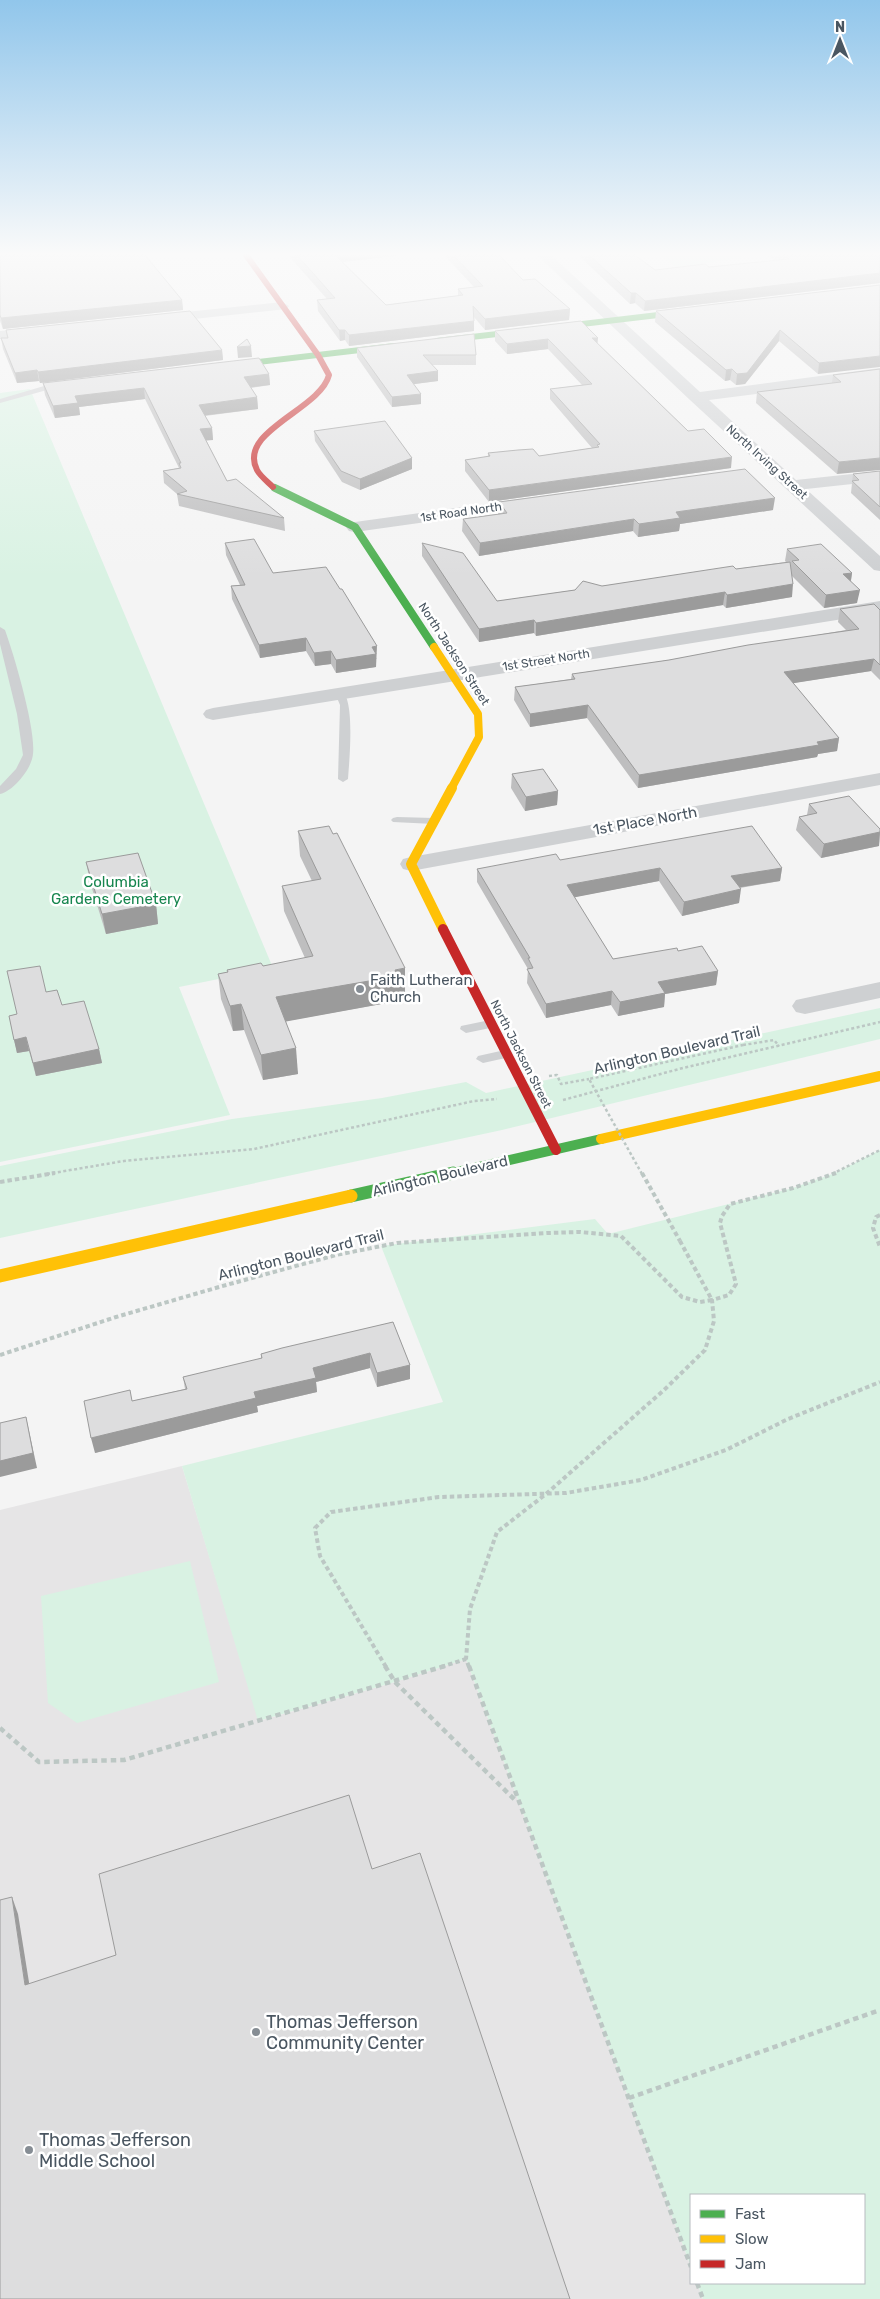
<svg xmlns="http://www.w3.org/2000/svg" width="880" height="2299" font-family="Rubik,sans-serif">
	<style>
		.education { fill: #e6e5e6 }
		.green { fill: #d9f2e3 }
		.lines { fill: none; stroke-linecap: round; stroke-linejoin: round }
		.path-far2 { stroke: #bcc7c4; stroke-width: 2.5; stroke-dasharray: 3 2.5; stroke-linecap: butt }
		.path-far1 { stroke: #bcc7c4; stroke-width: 4; stroke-dasharray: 4.5 3; stroke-linecap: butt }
		.path { stroke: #bcc7c4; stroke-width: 4.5; stroke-dasharray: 5.5 4; stroke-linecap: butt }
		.lane { fill: #ced0d2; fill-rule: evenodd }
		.street { fill: #ced0d2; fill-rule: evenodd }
		.fast-far3 { stroke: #4caf50; stroke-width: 6 }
		.fast-far2 { stroke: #4caf50; stroke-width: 8 }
		.fast-far1 { stroke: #4caf50; stroke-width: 10 }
		.fast { stroke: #4caf50; stroke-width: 13 }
		.slow-far2 { stroke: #ffc107; stroke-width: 8 }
		.slow-far1 { stroke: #ffc107; stroke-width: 10 }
		.slow { stroke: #ffc107; stroke-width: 13 }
		.jam-far1 { stroke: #c62828; stroke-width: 6 }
		.jam { stroke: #c62828; stroke-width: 10 }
		.path-bridge-far1 { stroke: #bcc7c4; stroke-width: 2.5; stroke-dasharray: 3 2.5; stroke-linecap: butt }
		.path-bridge { stroke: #bcc7c4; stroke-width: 4; stroke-dasharray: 4.5 3; stroke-linecap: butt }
		.wall { fill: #bebebf }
		.shaded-wall { fill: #9b9b9b }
		.building { fill: #ddddde; stroke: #9b9b9b }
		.poi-dot { fill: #868d94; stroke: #fff; stroke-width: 2 }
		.labels { text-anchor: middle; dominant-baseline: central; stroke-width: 5; stroke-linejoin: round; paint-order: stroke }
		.far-street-label { font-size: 12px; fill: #4a5661; stroke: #fff }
		.street-label { font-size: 15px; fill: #4a5661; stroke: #fff }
		.park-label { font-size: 15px; fill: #17864f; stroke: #fff }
		.poi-label { font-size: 15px; fill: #4a5661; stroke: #fff; text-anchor: start }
		.near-poi-label { font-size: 18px; fill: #4a5661; stroke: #fff; text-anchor: start }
	</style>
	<rect width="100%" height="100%" fill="#f4f4f4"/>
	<path class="education" d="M182,1466L259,1721L395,1682L466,1659L691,2267V2283H697L703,2299H0V1510Z"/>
	<g class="green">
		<path d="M661,255H739L743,258L675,267Z"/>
		<path d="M30,389L273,968L179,987L230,1115L0,1162V393Z"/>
		<path d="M880,1008V1039L502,1130L0,1238V1166L232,1119L382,1098L466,1082L486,1093Z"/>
		<path d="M880,1150V2299H703L697,2283H864V2195H691V2267L466,1659L395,1682L258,1721L182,1466L443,1402L381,1246L595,1219L608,1234L793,1188L835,1173Z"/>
		<path d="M190,1561L219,1682L77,1723L48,1703L41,1596Z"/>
	</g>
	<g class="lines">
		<g class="path-far2">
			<path d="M743,1045L774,1040L779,1046"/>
			<path d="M549,1076L557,1075L561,1084L589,1079"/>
			<path d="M563,1100L683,1068L880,1022"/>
			<path d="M47,1174L124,1161L254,1149L474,1101L497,1099"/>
			<path d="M832,1174L880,1150"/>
		</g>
		<g class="path-far1">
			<path d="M0,1182L55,1173"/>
			<path d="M880,1215L876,1217L873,1228L880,1247"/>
			<path d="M0,1355L116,1317L219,1287L336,1255L397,1243L547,1233L580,1232L621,1236L682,1297L700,1302L712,1300L680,1241"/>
			<path d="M386,1667L320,1556L315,1528L331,1512L439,1497L566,1493L641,1480L726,1450L788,1419L880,1382"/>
			<path d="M441,1667L466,1659"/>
			<path d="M469,1667L466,1659L470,1609L497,1532L546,1494L664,1390L705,1350L714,1321L712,1300L729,1295L736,1284L720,1223L722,1216L730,1204L793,1188L836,1173"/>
		</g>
		<g class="path">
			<path d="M385,1666L395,1682L515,1800"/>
			<path d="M469,1666L691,2267"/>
			<path d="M0,1728L39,1762L124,1760L445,1666"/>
			<path d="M629,2098L880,2010"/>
			<path d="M697,2283L703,2299"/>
		</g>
		<g class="lane">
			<path d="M44,386H47V390L0,403V399Z"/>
			<path d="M0,627L5,630C14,655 36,729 33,754C32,768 14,791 0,794V786L16,769L23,755L17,714L0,644Z"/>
			<path d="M340,690C356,695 349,763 348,779L343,782L338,779L340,705L335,693Z"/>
			<path d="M397,817L434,818L440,821L434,824L393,822L391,820L393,818Z"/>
			<path d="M490,1020L496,1024L495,1027L466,1033L460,1029L461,1026Z"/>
			<path d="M505,1050L510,1051L511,1054L510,1057L483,1063L476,1059L478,1056Z"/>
		</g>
		<g class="street">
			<path d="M537,255H551L700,392L880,368V378L709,400L796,480L880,471V481L806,489L880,556V571L874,570L690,400Z"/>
			<path d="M282,302L289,306L287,309L157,323L150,319L157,315Z"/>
			<path d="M44,327L51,331L49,334L0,339V331Z"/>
			<path d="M535,497L541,498L544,502L541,506L355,532L349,531L346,527L349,523L355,522Z"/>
			<path d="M880,601V613L213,720L206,718L203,714L206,710L213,708Z"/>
			<path d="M880,773V785L411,871L403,869L400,864L403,859L411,857Z"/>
			<path d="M880,982V998L805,1014L796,1012L792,1006L796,1000Z"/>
		</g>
		<g class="fast-far3">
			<path d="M437,341L692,311"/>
			<path d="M224,366L394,346"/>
			<path d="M273,487L278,490"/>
		</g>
		<path class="fast-far2" d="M275,488L355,527L434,647"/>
		<path class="fast-far1" d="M448,1174L601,1139"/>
		<path class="fast" d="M351,1196L453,1173"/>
		<path class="slow-far2" d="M434,647L478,714L479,737L451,789"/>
		<g class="slow-far1">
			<path d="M443,929L411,864L452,788"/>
			<path d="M601,1139L880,1076"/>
		</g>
		<path class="slow" d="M0,1276L351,1196"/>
		<path class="jam-far1" d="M246,255L318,355L329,375C320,410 237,431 257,470C260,476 268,482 273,487"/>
		<path class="jam" d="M443,929L556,1150"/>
		<path class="path-bridge-far1" d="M642,1174L589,1079L743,1045"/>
		<path class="path-bridge" d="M642,1173L680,1241"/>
	</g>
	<g class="wall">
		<path d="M0,255H145L182,300L183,310L3,329L0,321Z"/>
		<path d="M288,255H402L343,262L386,305L458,296V289L474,287L444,255H499L523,280L570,309L569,320L485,330L474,317V331L349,346L345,340L340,341L318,311L317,300L327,299Z"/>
		<path d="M578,255H635L655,270L709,267L775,261L767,255H880V283L644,311L635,303L630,304Z"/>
		<path d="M880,285L818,374L779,341L745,384L736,385L730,380L725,381L655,322L656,311Z"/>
		<path d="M6,330L222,350L223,360L40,383L39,381L17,383L3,349L1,338H7Z"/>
		<path d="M495,331L597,343L688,431L731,468L489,502L465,471V460L488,457V453L539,456L592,448L550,399V389L582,385L548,349L507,354L495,341Z"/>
		<path d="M357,348L476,355V365H432L438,371V381L414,384L421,404L392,407L357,357Z"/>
		<path d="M880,369L837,474L756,403L757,392L832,383L833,375Z"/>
		<path d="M269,374L270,385L251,388L257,397L258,409L205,416L212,428L213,440H206L227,481L284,518L285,531L179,506L177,494L164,483L163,471L179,468L145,399L79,407L80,415L55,418L45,395L43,383Z"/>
		<path d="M314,431L412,458V469L360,490L342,482L315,441Z"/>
		<path d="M880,471V520L851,493L853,474Z"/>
		<path d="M499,502L773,510L680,524L679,531L638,537L633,531L479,556L462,531L463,519L498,514Z"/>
		<path d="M225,543L273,573L377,659H376V667L336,673L331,664L315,666L306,651L260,658L232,599L231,586L240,585L226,555Z"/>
		<path d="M422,543L497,601L602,586L736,569L786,562L785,561L787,549L852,573L851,581L857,603L824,608L792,576V597L726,608L723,605L536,636L534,633L479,642L422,556Z"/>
		<path d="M840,609L880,610V680L871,671L793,683L839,738L837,751L818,754L817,757L638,788L587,718L530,727L514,700L515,687L571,679L572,674L669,660L846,630L838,622Z"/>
		<path d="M512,774L558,791L557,805L525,811L511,788Z"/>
		<path d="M809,804L880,829L879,846L821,858L796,830L799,817L807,815Z"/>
		<path d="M298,831L405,993L398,994V1001L286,1021L298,1074L263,1080L244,1030L233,1031L221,999L218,974L227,972V970L263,966L305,958L284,911L282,886L312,881L300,856Z"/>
		<path d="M560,860L782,868L780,881L740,888L739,903L682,916L659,881L574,897L613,959L678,951L718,971L716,985L665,994L664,1007L618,1016L611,1005L546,1018L527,983L528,969L477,882V869Z"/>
		<path d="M86,862L156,904L158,924L106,934L90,882Z"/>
		<path d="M46,992L62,1005L99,1049L102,1063L36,1076L29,1051L17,1053L9,1016L17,1014Z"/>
		<path d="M393,1322L410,1365V1379L377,1387L370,1368L316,1382L317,1392L257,1406L258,1412L95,1453L132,1401L185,1389L183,1377L261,1359V1354Z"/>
	</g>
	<g class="shaded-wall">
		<path d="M333,255H402L334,263Z"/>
		<path d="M880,273V283L644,311L645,301Z"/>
		<path d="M631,293H636L635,303L630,304Z"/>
		<path d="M182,300L183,310L3,329L1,318Z"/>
		<path d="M570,309L569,320L485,330V319Z"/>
		<path d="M474,321V331L349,346V335Z"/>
		<path d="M339,330H345V340L340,341Z"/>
		<path d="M780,330L779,341L745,384L736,385L737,374Z"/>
		<path d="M592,338H598L597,348Z"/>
		<path d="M548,339V349L507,354V344Z"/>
		<path d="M251,346L252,357L238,358L237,347Z"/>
		<path d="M222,350L223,360L40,383L38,372Z"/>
		<path d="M880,356V367L818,374L819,363Z"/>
		<path d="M732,369L730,380L725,381L726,370Z"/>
		<path d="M37,370L39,381L17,383L15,373Z"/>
		<path d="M438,371V381L407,385V375Z"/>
		<path d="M269,374L270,385L245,388L244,377Z"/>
		<path d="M144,388L145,399L79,407L80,415L55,418L53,406L75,396Z"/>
		<path d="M421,394V404L392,407V397Z"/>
		<path d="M257,397L258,409L200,416L199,405Z"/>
		<path d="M212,428L213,440L201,441L200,429Z"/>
		<path d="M732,457L731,468L489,502V490Z"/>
		<path d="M412,458V469L360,490V479Z"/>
		<path d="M880,458V470L837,474L839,462Z"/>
		<path d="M775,498L773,510L680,524L679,531L638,537L639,524L676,512Z"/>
		<path d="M634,519L633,531L479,556L480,543Z"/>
		<path d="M852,573L850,586L843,574Z"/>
		<path d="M793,584L792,597L726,608L727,595Z"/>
		<path d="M860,590L857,603L824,608L826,595Z"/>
		<path d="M725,592L723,605L536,636V623Z"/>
		<path d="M534,620V633L479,642V629Z"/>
		<path d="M306,638V651L260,658L259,645Z"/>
		<path d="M377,646L376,667L336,673V660L372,647Z"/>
		<path d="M331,651V664L315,666L314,653Z"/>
		<path d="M874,659L871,671L782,685L784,672Z"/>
		<path d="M588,705L587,718L530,727V714Z"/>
		<path d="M839,738L837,751L818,754L817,757L638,788L639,775Z"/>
		<path d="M558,791L557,805L525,811L526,797Z"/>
		<path d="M880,832L879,846L821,858L824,844Z"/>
		<path d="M660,868L659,881L566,899L567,885Z"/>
		<path d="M782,868L780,881L729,889L731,876Z"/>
		<path d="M741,889L739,903L682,916L684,902Z"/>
		<path d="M156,904L158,924L106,934L102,914Z"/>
		<path d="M405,968V993L398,994V1001L278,1023L276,997Z"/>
		<path d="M718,971L716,985L665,994L664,1007L618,1016L620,1002L658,982Z"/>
		<path d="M612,991L611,1005L546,1018V1004Z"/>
		<path d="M241,1004L244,1030L233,1031L230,1006Z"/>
		<path d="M26,1037L29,1051L17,1053L14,1040Z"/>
		<path d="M296,1048L298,1074L263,1080L261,1055Z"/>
		<path d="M99,1049L102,1063L36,1076L33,1063Z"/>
		<path d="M370,1353V1368L316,1382L317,1392L257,1406L258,1412L95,1453L91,1438L254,1392L313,1368Z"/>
		<path d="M410,1365V1379L377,1387V1373Z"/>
		<path d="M26,1417L37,1468L0,1477V1461Z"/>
		<path d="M12,1897L18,1914L32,2001L25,1985Z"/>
	</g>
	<g class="building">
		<path d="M5,255H145L182,300L1,318L0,315V256Z"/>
		<path d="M297,255H335L386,305L463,295L458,289L483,286L453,255H499L523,280L535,279L570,309L485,319L473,306L474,321L349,335L345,330H339L317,300L335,298Z"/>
		<path d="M589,255H635L655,270L705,264L709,267L789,259L783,255H880V273L645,301L636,293H631Z"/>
		<path d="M880,285V356L819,363L780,330L747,373L737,374L732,369L726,370L656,311Z"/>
		<path d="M190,311L222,350L38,372L37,370L15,373L1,338H8L6,330Z"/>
		<path d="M581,321L598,338H592L688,431L704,429L732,457L489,490L465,460L490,456L488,453L518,450L533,449L539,456L599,447L597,445L600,444L550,389L592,384L548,339L507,344L495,331Z"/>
		<path d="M474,334L476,355H423L438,371L407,375L421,394L392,397L357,348Z"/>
		<path d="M247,339L251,346L237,347Z"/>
		<path d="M259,358L269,374L244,377L257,397L199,405L212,428L200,429L227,481L236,479L284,518L177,494L187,491L163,471L181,468L179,463H181L144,388L75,396L78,403L53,406L43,383Z"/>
		<path d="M880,369V458L839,462L757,392L841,382L833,375Z"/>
		<path d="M385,421L412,458L360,479L341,471L314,431Z"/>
		<path d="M745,469L775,498L676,512L680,518L639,524L634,519L480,543L463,519L507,513L499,502Z"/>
		<path d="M880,471V507L852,481L859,480L853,474Z"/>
		<path d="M254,539L273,573L326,567L340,589H342L377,646L372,647L376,654L336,660L331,651L314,653L306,638L259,645L231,586L245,585L225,543Z"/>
		<path d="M422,543L463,553L497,601L575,590L583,581L602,586L733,566L736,569L790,562L793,584L727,595L725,592L536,623L534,620L479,629Z"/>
		<path d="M821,544L852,573L843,574L860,590L826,595L792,561L799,560L787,549Z"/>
		<path d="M874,604L880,610V665L874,659L784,672L839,738L817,742L819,745L639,775L588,705L530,714L515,687L575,679L572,674L669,660L748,645L859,629L840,609Z"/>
		<path d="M543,769L558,791L526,797L512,774Z"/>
		<path d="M849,796L880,829V832L824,844L799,817L817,813L809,804Z"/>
		<path d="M329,826L333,834L337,833L405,968L395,970L398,976L276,997L296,1048L261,1055L241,1004L230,1006L218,974L228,972L227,970L261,963L263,966L313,956L282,886L321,879L298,831Z"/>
		<path d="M752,826L782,868L731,876L741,889L684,902L660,868L567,885L613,959L677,948L678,951L702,946L718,971L658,982L665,993L620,1002L612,991L546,1004L527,969L533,968L528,958H530L477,869L556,854L560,860Z"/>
		<path d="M138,853L156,904L102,914L86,862Z"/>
		<path d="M40,966L46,992L57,990L62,1005L84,1001L99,1049L33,1063L26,1037L14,1040L9,1016L17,1014L7,971Z"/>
		<path d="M393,1322L410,1365L377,1373L370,1353L313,1368L316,1378L254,1392L256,1398L91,1438L84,1401L130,1390L132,1401L187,1389L183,1377L262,1358L261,1354L282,1348Z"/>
		<path d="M26,1417L33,1453L0,1461V1423Z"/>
		<path d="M349,1795L372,1869L420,1853L570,2299H0V1900L12,1897L25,1985L116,1955L99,1874Z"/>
	</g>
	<linearGradient id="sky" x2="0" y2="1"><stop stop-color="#91c6eb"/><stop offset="0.44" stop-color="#fafafa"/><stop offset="1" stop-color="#fafafa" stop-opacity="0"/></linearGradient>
	<rect width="880" height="577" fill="url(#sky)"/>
	<g class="poi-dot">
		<circle cx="360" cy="989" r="5"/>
		<circle cx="256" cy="2032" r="5"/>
		<circle cx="29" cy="2150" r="5"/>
	</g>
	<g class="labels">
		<g class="far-street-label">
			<text transform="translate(767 462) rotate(42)">North Irving Street</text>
			<text transform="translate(461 512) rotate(-8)">1st Road North</text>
			<text transform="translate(454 654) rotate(57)">North Jackson Street</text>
			<text transform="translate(546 660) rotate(-9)">1st Street North</text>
			<text transform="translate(521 1054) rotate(63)">North Jackson Street</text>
		</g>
		<g class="street-label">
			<text transform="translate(645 821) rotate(-10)">1st Place North</text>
			<text transform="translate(677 1050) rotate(-13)">Arlington Boulevard Trail</text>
			<text transform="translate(440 1176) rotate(-13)">Arlington Boulevard</text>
			<text transform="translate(301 1255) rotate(-14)">Arlington Boulevard Trail</text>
		</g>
		<g class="park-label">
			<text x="116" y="882">Columbia<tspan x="116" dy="17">Gardens Cemetery</tspan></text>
		</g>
		<g class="poi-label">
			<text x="370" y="980">Faith Lutheran<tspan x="370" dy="17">Church</tspan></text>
		</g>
		<g class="near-poi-label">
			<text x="266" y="2022">Thomas Jefferson<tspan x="266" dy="21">Community Center</tspan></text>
			<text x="39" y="2140">Thomas Jefferson<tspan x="39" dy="21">Middle School</tspan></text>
		</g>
	</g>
	<rect x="690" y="2194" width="175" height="90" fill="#ffffff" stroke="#b7bbc0"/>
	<rect x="700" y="2210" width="25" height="8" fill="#4caf50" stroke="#b7bbc0"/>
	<text x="735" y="2219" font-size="15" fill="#4a5661">Fast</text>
	<rect x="700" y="2235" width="25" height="8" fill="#ffc107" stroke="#b7bbc0"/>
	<text x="735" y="2244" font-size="15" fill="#4a5661">Slow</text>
	<rect x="700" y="2260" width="25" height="8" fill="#c62828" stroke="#b7bbc0"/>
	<text x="735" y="2269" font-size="15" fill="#4a5661">Jam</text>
	<g transform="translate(840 40)" stroke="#ffffff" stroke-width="4" paint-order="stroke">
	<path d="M0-4L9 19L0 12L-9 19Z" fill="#4a5661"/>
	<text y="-8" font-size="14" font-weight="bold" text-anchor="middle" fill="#4a5661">N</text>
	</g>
</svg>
